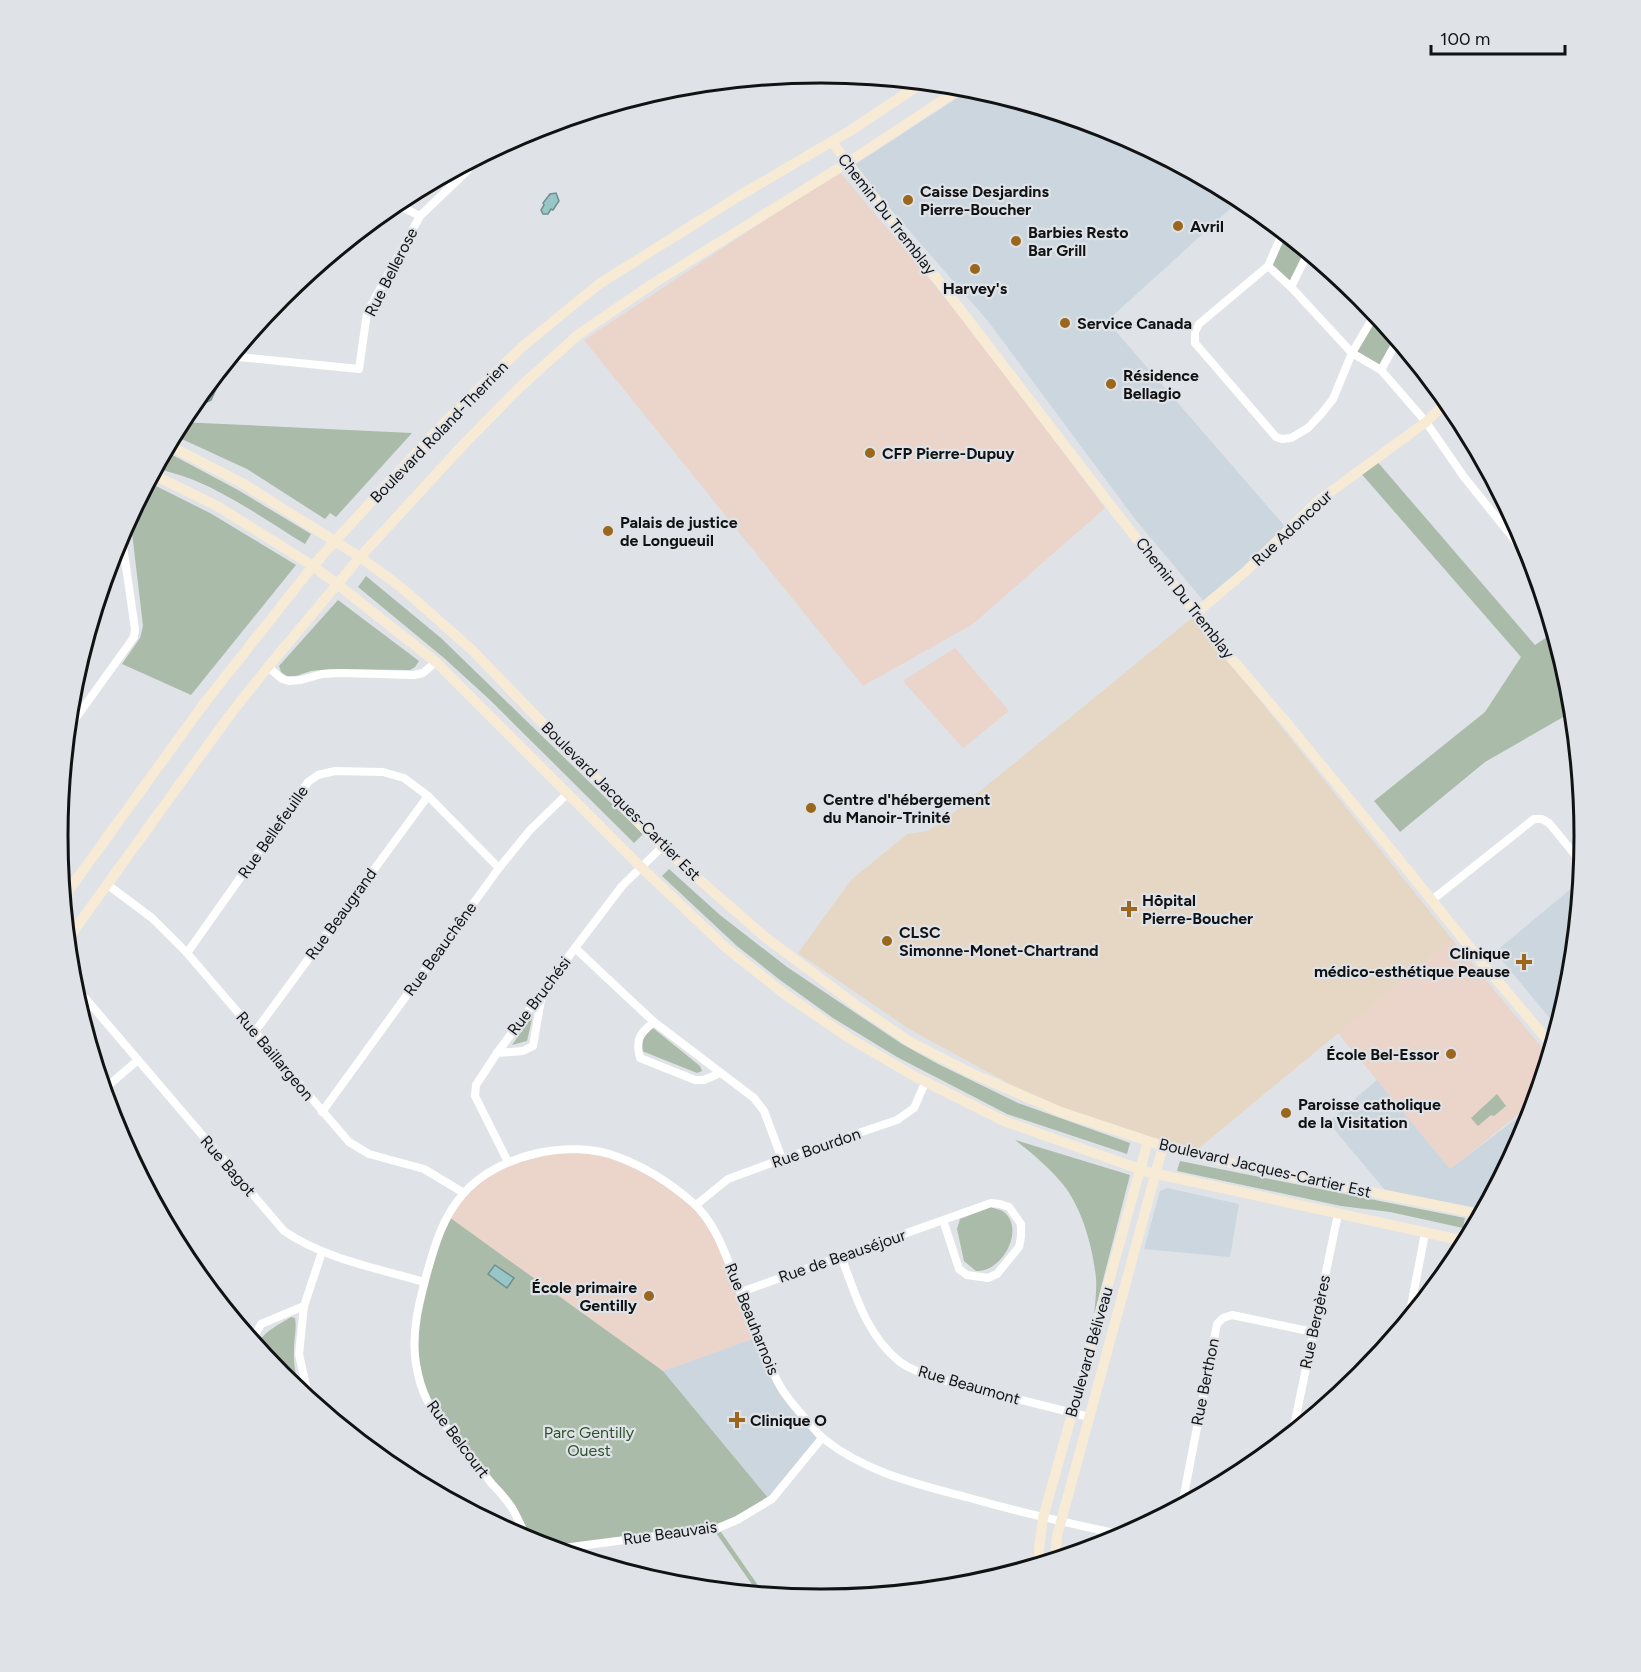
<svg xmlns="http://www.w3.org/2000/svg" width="1641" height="1672" font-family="Figtree,sans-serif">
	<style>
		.built { fill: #cbd6de }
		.education { fill: #ebd4c9 }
		.medical { fill: #e5d7c4 }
		.green { fill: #abbba9 }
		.water { fill: #98c5c6; stroke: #708f90; stroke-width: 1.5 }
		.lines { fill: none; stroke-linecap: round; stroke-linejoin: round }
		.street { stroke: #fff; stroke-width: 8 }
		.secondary { stroke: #f8ebd6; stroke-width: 10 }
		.poi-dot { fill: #9a671c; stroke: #dfe3e7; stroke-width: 2 }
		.labels { text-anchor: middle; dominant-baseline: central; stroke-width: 4.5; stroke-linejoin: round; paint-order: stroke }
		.poi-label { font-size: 16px; font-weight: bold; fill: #111213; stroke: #dfe3e7; text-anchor: start }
		.street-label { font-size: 16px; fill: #111213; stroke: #dfe3e7 }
		.park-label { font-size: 16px; fill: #2c522b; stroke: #dfe3e7 }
		.rim { fill: none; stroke: #111213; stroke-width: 3 }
	</style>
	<rect width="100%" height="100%" fill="#dfe3e7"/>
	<g class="built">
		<path d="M971,87L1113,131L1241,199L1107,321L1288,530L1206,604L1135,519L988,321L853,166L959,97Z"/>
		<path d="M1579,882L1569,985L1557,1027L1495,952Z"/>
		<path d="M1377,1080L1450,1169L1533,1106L1526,1129L1480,1214L1390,1196L1328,1122Z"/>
		<path d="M1167,1188L1239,1204L1230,1257L1144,1249L1160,1191Z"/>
		<path d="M755,1338L767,1364L819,1438L769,1499L663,1371Z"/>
	</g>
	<g class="education">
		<path d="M839,171L970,327L1105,508L973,624L863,686L584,340Z"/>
		<path d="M955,648L1009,711L963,748L903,681Z"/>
		<path d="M1452,939L1548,1055L1533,1103L1450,1169L1338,1033Z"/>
		<path d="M583,1151L615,1157L648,1174L672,1189L697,1212L709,1229L723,1254L755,1338L663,1371L449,1217L466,1194L486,1175L536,1155Z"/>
	</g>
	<path class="medical" d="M1193,617L1452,939L1192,1154L1061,1112L909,1029L798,953L851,880L907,834L928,831L952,814Z"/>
	<g class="green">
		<path d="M1285,234L1306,251L1291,283L1272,265Z"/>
		<path d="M1377,316L1395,339L1380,366L1356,352Z"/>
		<path d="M180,422L412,433L336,517L330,513L325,519L247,469L173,435Z"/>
		<path d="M165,451L238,490L311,534L305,544C269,522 234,497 196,481C183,475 169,473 156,467Z"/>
		<path d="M1375,459L1535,645L1553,633L1569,687L1572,712L1485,762L1400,832L1374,801L1485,712L1521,657L1359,471Z"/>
		<path d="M148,482L210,513L296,565L191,695L122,664L140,638L143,626L130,516Z"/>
		<path d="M366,576L441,638L643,834L634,843L490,700L444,658L358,587Z"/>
		<path d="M338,600L419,661L415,667L410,670L331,669L311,671L296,676H287L281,672L279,666Z"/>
		<path d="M669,869L720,915L787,967L902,1044L938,1064L1018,1103L1130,1143L1127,1154L1007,1114L897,1057L833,1018L780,980L737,946L662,876Z"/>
		<path d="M533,1015L527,1041L512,1045Z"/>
		<path d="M653,1028L700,1066L702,1071L697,1073L642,1051C642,1039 643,1034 653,1028Z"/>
		<path d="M1497,1094L1506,1106L1494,1116L1491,1115L1478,1126L1471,1118Z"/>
		<path d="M1015,1140L1130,1175L1094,1315C1095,1303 1097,1290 1096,1278C1093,1249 1083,1211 1065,1187C1051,1169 1033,1154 1015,1140Z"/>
		<path d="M1180,1161L1465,1218L1463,1228L1390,1212L1341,1206L1177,1171Z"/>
		<path d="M991,1207C995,1209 1000,1209 1004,1212C1026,1230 1001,1273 976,1271L964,1261L957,1229L960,1219Z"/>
		<path d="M449,1217L663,1371L769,1499L737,1518L719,1525L550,1548L531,1542L513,1507L428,1399L419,1370L417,1343L418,1321L430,1269Z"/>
		<path d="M291,1317L295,1318C297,1328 294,1338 294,1348C293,1362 296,1378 300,1392L280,1376L256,1346C263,1332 278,1325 291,1317Z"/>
		<path d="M721,1532L764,1594L758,1593L716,1533Z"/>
	</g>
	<g class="water">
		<path d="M556,193L559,201L553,210L551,209L548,214H543L541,210L544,205L543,203L550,194Z"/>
		<path d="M209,384L217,387L211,400L207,402L202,400L201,396Z"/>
		<path d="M495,1265L514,1278L507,1288L488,1274Z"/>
	</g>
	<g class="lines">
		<g class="street">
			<path d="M625,101L631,104L633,99"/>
			<path d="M394,203L420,216"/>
			<path d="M1283,232L1268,266L1199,324L1195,332V343L1276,437L1282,439L1291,438L1308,428L1322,413L1333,399L1352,353L1375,314"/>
			<path d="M1268,266L1291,287L1352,353L1381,370L1426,422L1464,477L1530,559"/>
			<path d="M1291,287L1308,253"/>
			<path d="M235,352L239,357L359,369L367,313L420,216L468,170L472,161"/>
			<path d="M1381,370L1397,341"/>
			<path d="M268,667L282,679L289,681L301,680L322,674L340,673L414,675L423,673L436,662"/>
			<path d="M68,729L134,637L135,629L121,532"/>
			<path d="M108,885L152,918L187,953L349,1142L369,1154L424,1169L464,1193"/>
			<path d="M1432,900L1534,819H1542L1549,823L1581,862"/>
			<path d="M575,948L654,1022L754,1098L764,1111L782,1159"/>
			<path d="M187,953L308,782L318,775L335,771L383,772L404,778L428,796L499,868"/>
			<path d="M73,989L86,999L284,1231C325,1259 377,1268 424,1282"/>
			<path d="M654,1022C640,1033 635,1039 640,1058L695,1080H704L720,1073"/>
			<path d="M254,1033L428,796"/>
			<path d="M497,1053L523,1051L533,1046L542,994"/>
			<path d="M103,1090L138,1060"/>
			<path d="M322,1112L499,868L530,830L568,793"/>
			<path d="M508,1162L475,1096L476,1085L497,1053L575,948L622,886L662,847"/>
			<path d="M696,1205L728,1179L782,1159L897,1120L914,1108L925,1083"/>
			<path d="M841,1256C855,1294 867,1336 900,1362C911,1370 926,1375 939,1379L1089,1417"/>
			<path d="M741,1292L991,1203L1000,1204L1009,1207L1021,1224V1237L1019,1247L997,1274L988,1278L967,1275L959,1269L943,1220"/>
			<path d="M1409,1317L1425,1233"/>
			<path d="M252,1341L261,1324L304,1306"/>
			<path d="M309,1399L299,1354L304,1306L322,1252"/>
			<path d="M1293,1431L1338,1214"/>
			<path d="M1182,1505L1217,1324L1223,1318L1232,1315L1313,1332"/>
			<path d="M528,1541C523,1530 518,1518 512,1508C506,1499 499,1491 492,1484C474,1461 454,1439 438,1415C434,1411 430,1405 427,1400C422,1390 418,1376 416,1364C411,1333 419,1303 427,1273C435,1244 443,1217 463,1194C497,1155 569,1138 618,1157C645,1167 670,1183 692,1202C712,1219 723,1247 732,1271C748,1310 760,1350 780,1386C788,1400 800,1413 811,1425C815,1430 819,1435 824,1439C865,1472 917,1484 966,1497C1019,1512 1071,1524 1124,1535"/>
			<path d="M555,1549L718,1528L737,1520L772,1499L822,1438"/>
		</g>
		<g class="secondary">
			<path d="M832,142L1121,519L1204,623L1207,630L1286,722L1401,862L1484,965L1551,1044"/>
			<path d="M168,445L242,483L360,557L402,588L472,650L662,847L765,937L856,1005L910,1042L971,1073L1061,1112L1163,1146L1238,1165L1480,1214"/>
			<path d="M152,474L219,507L313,566L337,584L436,662L642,868L725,947L786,995L849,1038L914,1076L1004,1121L1148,1172L1465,1241"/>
			<path d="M1196,613L1245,572L1318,501L1426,422L1447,402"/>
			<path d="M63,898L206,701L313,566L335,541L441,426L522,347L599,284L739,196L853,129L922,83"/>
			<path d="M67,940L229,716L268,667L360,557L464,444L520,387L579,334L654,283L847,163L963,87"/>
			<path d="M1055,1559L1057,1536L1163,1146"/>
			<path d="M1039,1564V1549L1043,1518L1148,1141"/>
		</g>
	</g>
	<g class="poi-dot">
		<circle cx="908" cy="200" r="6"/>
		<circle cx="1178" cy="226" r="6"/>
		<circle cx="1016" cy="241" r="6"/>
		<circle cx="975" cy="269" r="6"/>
		<circle cx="1065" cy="323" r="6"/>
		<circle cx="1111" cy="384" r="6"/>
		<circle cx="870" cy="453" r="6"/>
		<circle cx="608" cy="531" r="6"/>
		<circle cx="811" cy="808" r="6"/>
		<path d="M1126 900h6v6h6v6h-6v6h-6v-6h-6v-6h6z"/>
		<circle cx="887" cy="941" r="6"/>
		<path d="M1521 953h6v6h6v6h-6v6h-6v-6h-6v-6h6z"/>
		<circle cx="1451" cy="1054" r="6"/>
		<circle cx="1286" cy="1113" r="6"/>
		<circle cx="649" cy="1296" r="6"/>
		<path d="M734 1411h6v6h6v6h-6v6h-6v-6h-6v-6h6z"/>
	</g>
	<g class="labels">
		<g class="poi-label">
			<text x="920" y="191">Caisse Desjardins<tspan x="920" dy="18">Pierre-Boucher</tspan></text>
			<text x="1190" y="226">Avril</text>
			<text x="1028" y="232">Barbies Resto<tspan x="1028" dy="18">Bar Grill</tspan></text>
			<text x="975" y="288" text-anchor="middle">Harvey's</text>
			<text x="1077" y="323">Service Canada</text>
			<text x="1123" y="375">Résidence<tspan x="1123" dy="18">Bellagio</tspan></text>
			<text x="882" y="453">CFP Pierre-Dupuy</text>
			<text x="620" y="522">Palais de justice<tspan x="620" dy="18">de Longueuil</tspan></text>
			<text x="823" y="799">Centre d'hébergement<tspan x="823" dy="18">du Manoir-Trinité</tspan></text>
			<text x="1142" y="900">Hôpital<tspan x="1142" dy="18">Pierre-Boucher</tspan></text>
			<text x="899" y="932">CLSC<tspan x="899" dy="18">Simonne-Monet-Chartrand</tspan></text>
			<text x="1510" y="953" text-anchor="end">Clinique<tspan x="1510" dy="18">médico-esthétique Peause</tspan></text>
			<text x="1439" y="1054" text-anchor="end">École Bel-Essor</text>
			<text x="1298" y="1104">Paroisse catholique<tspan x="1298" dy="18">de la Visitation</tspan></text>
			<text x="637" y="1287" text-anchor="end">École primaire<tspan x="637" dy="18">Gentilly</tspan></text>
			<text x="750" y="1420">Clinique O</text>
		</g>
		<g class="street-label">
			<text transform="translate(887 214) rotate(52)">Chemin Du Tremblay</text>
			<text transform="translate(391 272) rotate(-63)">Rue Bellerose</text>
			<text transform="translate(439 432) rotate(-46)">Boulevard Roland-Therrien</text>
			<text transform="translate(1292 528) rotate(-43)">Rue Adoncour</text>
			<text transform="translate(1185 598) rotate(52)">Chemin Du Tremblay</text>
			<text transform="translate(621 801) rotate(45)">Boulevard Jacques-Cartier Est</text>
			<text transform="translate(273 832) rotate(-55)">Rue Bellefeuille</text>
			<text transform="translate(341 914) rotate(-54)">Rue Beaugrand</text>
			<text transform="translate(440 949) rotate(-54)">Rue Beauchêne</text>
			<text transform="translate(539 996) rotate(-53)">Rue Bruchési</text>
			<text transform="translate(275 1056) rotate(50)">Rue Baillargeon</text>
			<text transform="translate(816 1148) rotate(-19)">Rue Bourdon</text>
			<text transform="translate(228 1166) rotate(49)">Rue Bagot</text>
			<text transform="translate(1265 1168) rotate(13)">Boulevard Jacques-Cartier Est</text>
			<text transform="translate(842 1256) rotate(-19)">Rue de Beauséjour</text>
			<text transform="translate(752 1319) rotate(68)">Rue Beauharnois</text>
			<text transform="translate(1315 1322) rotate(-78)">Rue Bergères</text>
			<text transform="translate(1089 1352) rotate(-74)">Boulevard Béliveau</text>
			<text transform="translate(1205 1382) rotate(-79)">Rue Berthon</text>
			<text transform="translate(969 1385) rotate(16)">Rue Beaumont</text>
			<text transform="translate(458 1439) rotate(53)">Rue Belcourt</text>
			<text transform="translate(670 1533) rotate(-8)">Rue Beauvais</text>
		</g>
		<g class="park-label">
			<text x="589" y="1432">Parc Gentilly<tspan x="589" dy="18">Ouest</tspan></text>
		</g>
	</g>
	<path d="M0 0H1641V1672H0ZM68 836a753 753 0 1 1 1506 0a753 753 0 1 1-1506 0Z" fill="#dfe3e7" fill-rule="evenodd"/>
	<path class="rim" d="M68 836a753 753 0 1 1 1506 0a753 753 0 1 1-1506 0Z"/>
	<path d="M1431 45v9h134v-9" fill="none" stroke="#111213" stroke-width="3"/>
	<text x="1440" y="45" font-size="18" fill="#111213" stroke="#dfe3e7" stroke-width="4.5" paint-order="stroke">100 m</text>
</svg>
